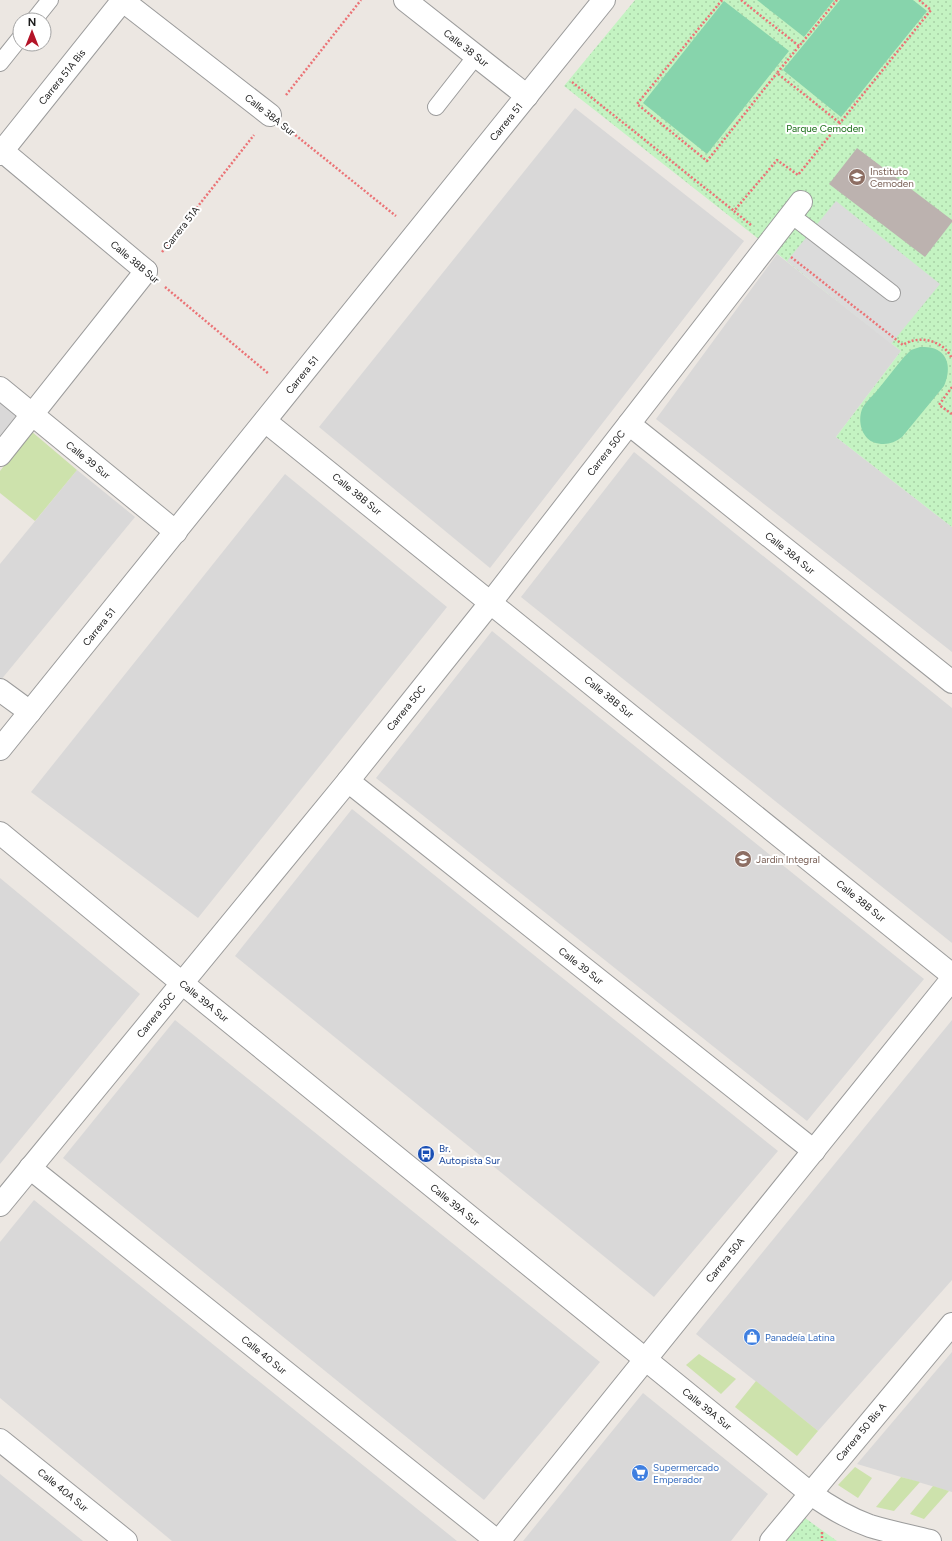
<svg xmlns="http://www.w3.org/2000/svg" width="952" height="1541" font-family="Figtree,sans-serif">
	<style>
		.residential { fill: #d9d8d8 }
		.grass { fill: #cde2ac }
		.park { fill: url(#park-dots) }
		.pitch { fill: #87d4ac }
		.parking { fill: #dbdbdb }
		.building { fill: #bcb2af }
		.lines { fill: none; stroke-linecap: round; stroke-linejoin: round }
		.service-casing { stroke: #9c9c9c; stroke-width: 18 }
		.pedestrian-casing { stroke: #9c9c9c; stroke-width: 24 }
		.minor-casing { stroke: #9c9c9c; stroke-width: 24 }
		.tertiary-casing { stroke: #9c9c9c; stroke-width: 24 }
		.path { stroke: #eb7376; stroke-width: 2.5; stroke-dasharray: 2 2; stroke-linecap: butt }
		.service { stroke: #fff; stroke-width: 16 }
		.pedestrian { stroke: #fff; stroke-width: 22 }
		.minor { stroke: #fff; stroke-width: 22 }
		.tertiary { stroke: #fff; stroke-width: 22 }
		.labels { text-anchor: middle; dominant-baseline: central; stroke-width: 4; stroke-linejoin: round; paint-order: stroke }
		.street-label { font-size: 10px; fill: #1b1b1b; stroke: #fff }
		.park-label { font-size: 10px; fill: #196d16; stroke: #fff }
		.education-label { font-size: 10px; fill: #785e54; stroke: #fff; text-anchor: start }
		.transit-label { font-size: 10px; fill: #164399; stroke: #fff; text-anchor: start }
		.shop-label { font-size: 10px; fill: #366cbe; stroke: #fff; text-anchor: start }
	</style>
	<defs>
		<pattern id="park-dots" width="8" height="8" patternUnits="userSpaceOnUse"><rect width="8" height="8" fill="#c4f3c2"/><path d="M2 2h.1M6 6h.1" fill="none" stroke="#a8d0a6" stroke-width="1.8" stroke-linecap="round"/></pattern>
	</defs>
	<rect width="100%" height="100%" fill="#ece7e2"/>
	<g class="residential">
		<path d="M575,108L744,241L490,568L319,427Z"/>
		<path d="M777,254L901,351L836,437L952,527V652L656,419Z"/>
		<path d="M0,401L19,415L0,439Z"/>
		<path d="M634,452L952,708V943L521,597Z"/>
		<path d="M77,470L135,517L0,681V564Z"/>
		<path d="M285,474L447,607L198,918L31,792Z"/>
		<path d="M492,631L924,979L807,1121L376,778Z"/>
		<path d="M352,809L778,1151L654,1297L235,956Z"/>
		<path d="M0,878L140,994L0,1164Z"/>
		<path d="M175,1020L600,1362L484,1500L63,1158Z"/>
		<path d="M952,1020V1280L818,1431L696,1334Z"/>
		<path d="M34,1200L457,1541H172L0,1398V1242Z"/>
		<path d="M952,1352V1492L857,1464Z"/>
		<path d="M643,1393L768,1494L731,1541H523Z"/>
		<path d="M0,1474L83,1541H0Z"/>
	</g>
	<g class="grass">
		<path d="M31,431L77,470L35,521L0,493V471Z"/>
		<path d="M699,1354L736,1379L721,1394L686,1365Z"/>
		<path d="M756,1381L818,1431L797,1456L735,1407Z"/>
		<path d="M855,1467L872,1478L858,1498L838,1485Z"/>
		<path d="M901,1477L920,1482L894,1511L876,1507Z"/>
		<path d="M933,1486L949,1491L924,1519L910,1514Z"/>
	</g>
	<g class="park">
		<path d="M635,0H952V527L836,437L901,351L564,86Z"/>
		<path d="M805,1518L837,1541H786Z"/>
	</g>
	<g class="pitch">
		<path d="M757,0H834L804,37Z"/>
		<path d="M840,0H913L927,11L841,117L783,70Z"/>
		<path d="M724,1L789,51L707,154L643,103Z"/>
		<path d="M920,347C926,347 934,347 939,351C951,359 949,375 944,386L902,437C893,444 884,446 873,442C861,437 857,419 863,407C866,402 871,397 875,393C885,381 894,369 904,357L911,350Z"/>
	</g>
	<path class="parking" d="M836,201L940,284L891,344L787,261Z"/>
	<path class="building" d="M857,148L952,220V222L925,257L829,184Z"/>
	<g class="lines">
		<g class="service-casing">
			<g id="service">
				<path d="M34,20L50,0"/>
				<path d="M0,63L20,38"/>
				<path d="M436,107L476,56"/>
				<path d="M791,215L892,293"/>
			</g>
		</g>
		<g class="pedestrian-casing">
			<g id="pedestrian">
				<path d="M0,154L123,0"/>
				<path d="M0,388L176,532"/>
				<path d="M0,455L146,271"/>
				<path d="M0,690L30,712"/>
			</g>
		</g>
		<g class="minor-casing">
			<g id="minor">
				<path d="M122,0L270,115"/>
				<path d="M405,0L527,96"/>
				<path d="M0,149L146,271"/>
				<path d="M265,421L952,975"/>
				<path d="M629,424L952,682"/>
				<path d="M348,781L814,1151"/>
				<path d="M30,1168L497,1541"/>
				<path d="M0,1205L348,781L491,602L801,202"/>
				<path d="M0,1440L126,1541"/>
				<path d="M499,1541L952,979"/>
				<path d="M771,1541L952,1324"/>
			</g>
		</g>
		<g class="tertiary-casing">
			<g id="tertiary">
				<path d="M0,749L604,0"/>
				<path d="M0,833L182,983L810,1493C829,1507 848,1518 870,1526C890,1532 910,1536 930,1541"/>
			</g>
		</g>
		<g class="path">
			<path d="M722,0L637,104L707,161L777,73"/>
			<path d="M741,0L799,46"/>
			<path d="M837,0L777,73L840,123"/>
			<path d="M572,82L734,211"/>
			<path d="M286,95L361,0"/>
			<path d="M289,130L396,216"/>
			<path d="M751,225L734,211L777,160L798,175L931,10L919,0"/>
			<path d="M162,252L254,135"/>
			<path d="M791,257L903,345C919,334 945,341 952,359"/>
			<path d="M165,287L269,374"/>
			<path d="M952,387L939,405L952,414"/>
			<path d="M822,1532V1541"/>
		</g>
		<use href="#service" class="service"/>
		<use href="#pedestrian" class="pedestrian"/>
		<use href="#minor" class="minor"/>
		<use href="#tertiary" class="tertiary"/>
	</g>
	<defs>
		<g id="school-disc" transform="scale(0.9)"><circle r="9.5" fill="#8d6e63" stroke="#fff"/><path d="M0-5L7-2L0 1L-7-2ZM-4 1L0 2.5L4 1V4Q0 6-4 4Z" fill="#fff"/></g>
		<g id="bus-disc" transform="scale(0.9)"><circle r="9.5" fill="#1a4fb4" stroke="#fff"/><path d="M-5-6H5V4H4V6H2V4H-2V6H-4V4H-5ZM-3.5-4V0h7V-4ZM-3.5 1.2v1.5H-2V1.2ZM2 1.2v1.5H3.5V1.2Z" fill="#fff"/></g>
		<g id="shop-disc" transform="scale(0.9)"><circle r="9.5" fill="#3f7fe0" stroke="#fff"/><path d="M-5-2.5h2.3a2.7 3.5 0 0 1 5.4 0H5L5.5 6h-11ZM-1.5-2.5h3a1.5 2.3 0 0 0-3 0Z" fill="#fff"/></g>
		<g id="supermarket-disc" transform="scale(0.9)"><circle r="9.5" fill="#3f7fe0" stroke="#fff"/><path d="M-6-5.5h2.5l.6 2H6L4.5 2H-2.5L-4.4-4H-6ZM-1.5 3.2a1.3 1.3 0 1 0 .1 0ZM3 3.2a1.3 1.3 0 1 0 .1 0Z" fill="#fff"/></g>
	</defs>
	<g fill-rule="evenodd">
		<use href="#school-disc" x="857" y="177"/>
		<use href="#school-disc" x="743" y="859"/>
		<use href="#bus-disc" x="426" y="1154"/>
		<use href="#shop-disc" x="752" y="1337"/>
		<use href="#supermarket-disc" x="640" y="1473"/>
	</g>
	<g class="labels">
		<g class="street-label">
			<text transform="translate(466 48) rotate(38)">Calle 38 Sur</text>
			<text transform="translate(62 77) rotate(-51)">Carrera 51A Bis</text>
			<text transform="translate(270 115) rotate(38)">Calle 38A Sur</text>
			<text transform="translate(506 122) rotate(-51)">Carrera 51</text>
			<text transform="translate(181 228) rotate(-52)">Carrera 51A</text>
			<text transform="translate(135 262) rotate(40)">Calle 38B Sur</text>
			<text transform="translate(302 375) rotate(-51)">Carrera 51</text>
			<text transform="translate(606 453) rotate(-52)">Carrera 50C</text>
			<text transform="translate(88 460) rotate(39)">Calle 39 Sur</text>
			<text transform="translate(357 494) rotate(39)">Calle 38B Sur</text>
			<text transform="translate(790 553) rotate(39)">Calle 38A Sur</text>
			<text transform="translate(99 627) rotate(-51)">Carrera 51</text>
			<text transform="translate(609 697) rotate(39)">Calle 38B Sur</text>
			<text transform="translate(406 708) rotate(-51)">Carrera 50C</text>
			<text transform="translate(861 901) rotate(39)">Calle 38B Sur</text>
			<text transform="translate(581 966) rotate(38)">Calle 39 Sur</text>
			<text transform="translate(204 1001) rotate(39)">Calle 39A Sur</text>
			<text transform="translate(156 1015) rotate(-51)">Carrera 50C</text>
			<text transform="translate(455 1205) rotate(39)">Calle 39A Sur</text>
			<text transform="translate(725 1260) rotate(-51)">Carrera 50A</text>
			<text transform="translate(264 1355) rotate(39)">Calle 40 Sur</text>
			<text transform="translate(707 1409) rotate(39)">Calle 39A Sur</text>
			<text transform="translate(861 1432) rotate(-50)">Carrera 50 Bis A</text>
			<text transform="translate(63 1490) rotate(39)">Calle 40A Sur</text>
		</g>
		<g class="park-label">
			<text x="825" y="128">Parque Cemoden</text>
		</g>
		<g class="education-label">
			<text x="870" y="171">Instituto<tspan x="870" dy="12">Cemoden</tspan></text>
			<text x="756" y="859">Jardin Integral</text>
		</g>
		<g class="transit-label">
			<text x="439" y="1148">Br.<tspan x="439" dy="12">Autopista Sur</tspan></text>
		</g>
		<g class="shop-label">
			<text x="765" y="1337">Panadeía Latina</text>
			<text x="653" y="1467">Supermercado<tspan x="653" dy="12">Emperador</tspan></text>
		</g>
	</g>
	<g transform="translate(32 32)"><circle r="19" fill="#ffffff" stroke="#a4a4a4"/>
	<path d="M0-3L7 15L0 10L-7 15Z" fill="#b31428"/>
	<text y="-6" font-size="11" font-weight="bold" text-anchor="middle" fill="#1b1b1b">N</text>
	</g>
</svg>
